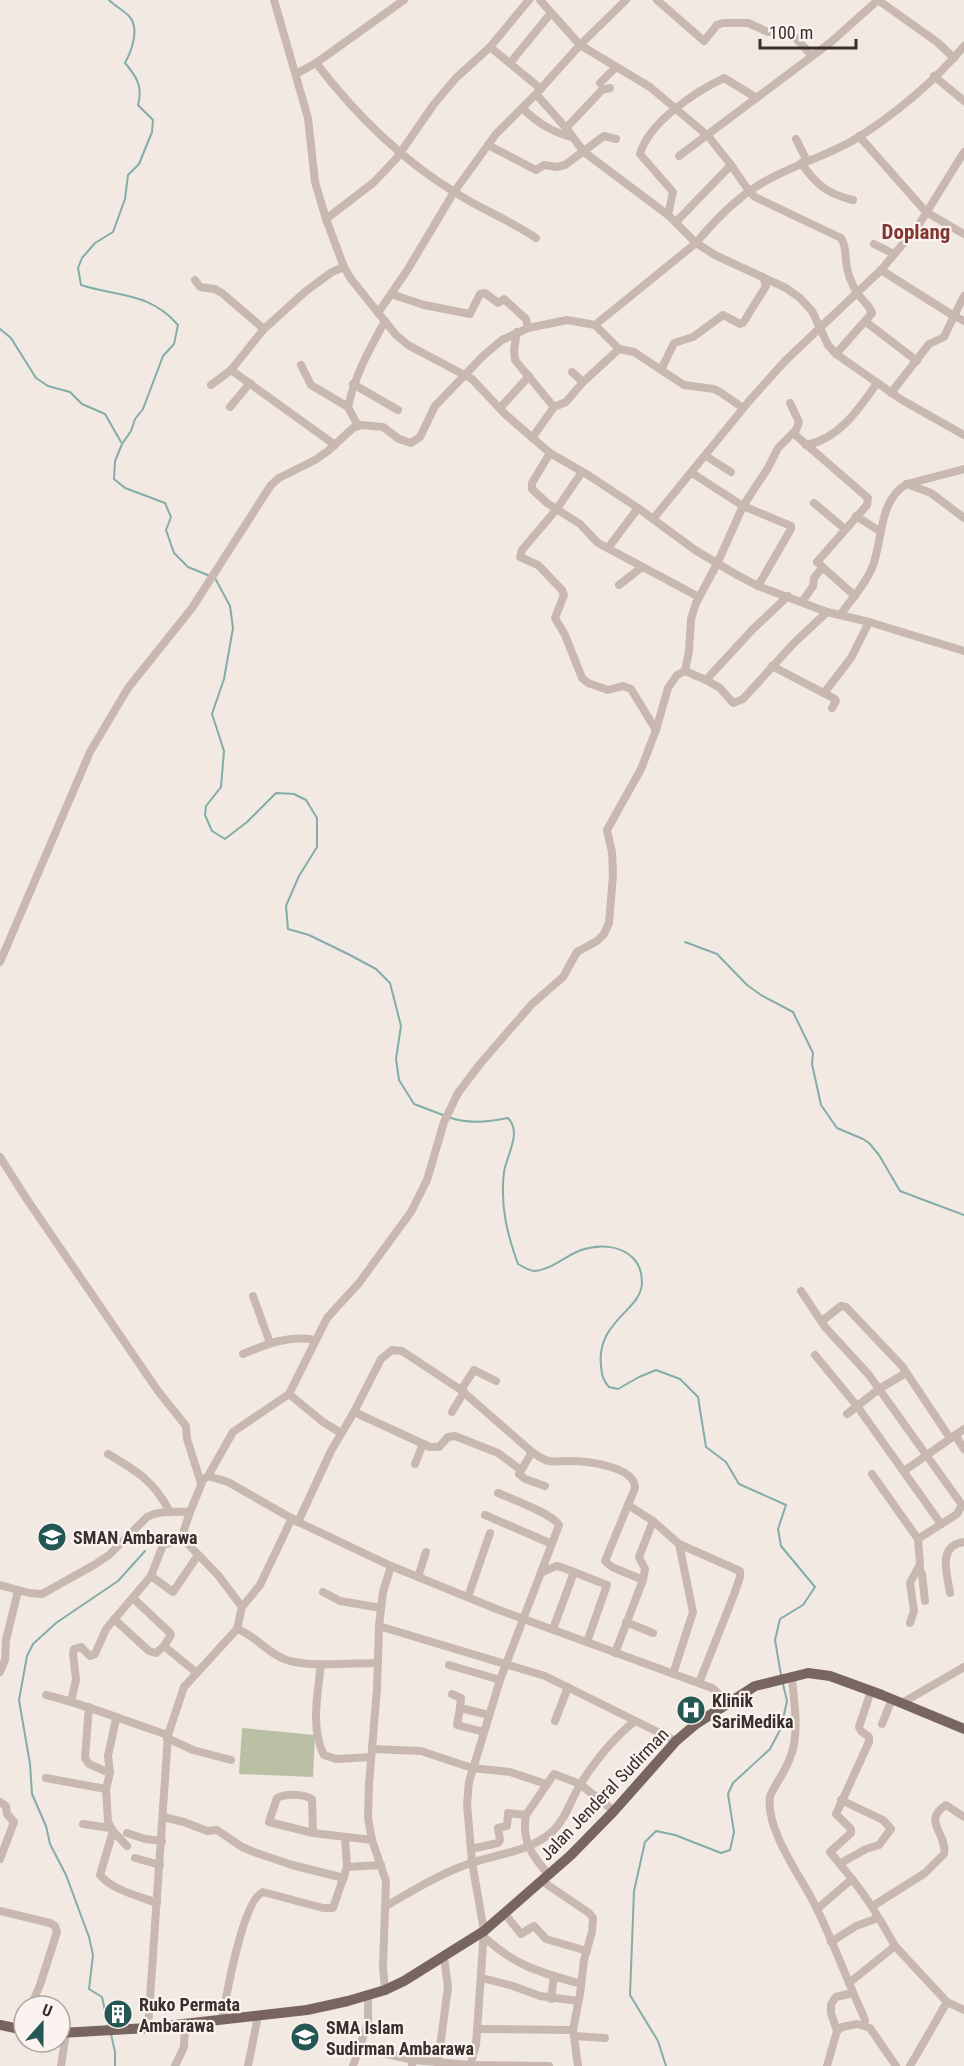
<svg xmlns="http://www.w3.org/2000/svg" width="964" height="2066" font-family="'Roboto Condensed',sans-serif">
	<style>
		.green { fill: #bac0a4 }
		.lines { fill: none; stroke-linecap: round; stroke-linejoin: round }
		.stream { stroke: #84ada9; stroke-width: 2 }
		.minor { stroke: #c9b8af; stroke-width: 8 }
		.major { stroke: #79655f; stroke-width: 10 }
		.labels { text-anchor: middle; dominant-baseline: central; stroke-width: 4.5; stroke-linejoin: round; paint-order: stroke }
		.poi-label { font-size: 18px; font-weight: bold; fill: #392f2d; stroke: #faf3ef; text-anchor: start }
		.street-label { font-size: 18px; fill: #392f2d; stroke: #faf3ef }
		.quarter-label { font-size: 21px; font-weight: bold; fill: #81362d; stroke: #faf3ef }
	</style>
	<rect width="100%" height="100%" fill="#f2e9e3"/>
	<path class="green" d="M242,1728L315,1735L313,1777L239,1774Z"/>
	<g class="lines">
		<g class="stream">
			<path d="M109,0C115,6 123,10 129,16C140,28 132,50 125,63C137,77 143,87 138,105L153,120L152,132L139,164L128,175L125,199L113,232L95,243L82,258L78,268L81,285C118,297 150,292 178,325L174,344L163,356L143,409L135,419L131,431L122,444L115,461L114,479L125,488L165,503L171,517L166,530L174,553L188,567L210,576"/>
			<path d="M0,329L11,338L36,378L48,386L70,392L82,404L105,414L121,442"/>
			<path d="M215,578L230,606L233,628L224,679L212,714L224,751L221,787L206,806L205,815L212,831L225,839L247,822L276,793L294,794L306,800L317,818V847L299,876L286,906L288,929L309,935L350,955L376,969L390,983L401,1026L396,1059L399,1080L414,1104L443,1115"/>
			<path d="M685,942L717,954L747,985L761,995L793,1012L813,1053L812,1064L821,1105L837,1128L863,1139L869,1143L879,1155L900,1191L964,1215"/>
			<path d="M448,1117C466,1124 489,1122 508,1118C522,1133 507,1154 504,1172C500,1205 507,1234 518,1264C523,1267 530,1271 535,1271C553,1269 565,1256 581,1250C599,1244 620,1245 633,1258C639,1264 642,1274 642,1283C641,1311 596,1321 601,1366C602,1376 603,1380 609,1387L618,1389L639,1377L656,1370L680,1379L698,1397L706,1447L726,1462L739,1484L786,1505L778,1529L781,1546L815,1587L803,1605L780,1619L775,1640L781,1675"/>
			<path d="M108,2025L102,1997L89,1989L93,1955L89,1937L66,1875L50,1844L46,1826L32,1794L30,1764L19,1700L27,1656L33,1644L56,1623L118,1581L145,1551"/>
			<path d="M111,2034L115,2052V2066"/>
			<path d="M666,2066L658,2041L630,1995L634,1891L645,1842L656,1831L675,1835L721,1853L730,1850L734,1832L728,1794L733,1783L770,1749L781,1728L787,1701L783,1684"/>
		</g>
		<g class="minor">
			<path d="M274,0L308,118L315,182L326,219L344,267L351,279L396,335L408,345L472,379L505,414L550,453L588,475L638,508L695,550L737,575L758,586L827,612L869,622L964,651"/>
			<path d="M540,0L580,45L650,87L708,136L731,165L749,191L755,197L841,238C846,245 845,253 846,261C847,272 852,285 858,294C863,301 869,305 872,313L836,354L902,400L964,435"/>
			<path d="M657,0L704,41L717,25L723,23H748L768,32L787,31L794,36L812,56"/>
			<path d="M878,0L937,42L954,58"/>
			<path d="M490,47L541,89"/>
			<path d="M316,63C356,115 400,159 456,193C482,210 510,220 536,238"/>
			<path d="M510,63L551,13"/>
			<path d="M296,74L316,63L404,0"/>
			<path d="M934,76L964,101"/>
			<path d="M600,83L616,67"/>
			<path d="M536,94L566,128L584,152L668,215L696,243L715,255L786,288L800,298L812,311L828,345L836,354"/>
			<path d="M522,108C537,122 551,132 572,137"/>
			<path d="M566,128L602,90L610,88"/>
			<path d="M859,136L926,212L964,234"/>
			<path d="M796,139L807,161"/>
			<path d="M488,145L536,170L544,165L557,167L565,165L604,136L616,139"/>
			<path d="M679,156L831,42L878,0"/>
			<path d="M801,163C816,184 827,194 853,200"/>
			<path d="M668,215L673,192L640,154C649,122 695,92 724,78L757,98"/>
			<path d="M326,219L373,183L396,159L434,104L456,78L490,47L529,0"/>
			<path d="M676,222L731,165"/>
			<path d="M874,244L894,254"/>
			<path d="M881,270L954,316L964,296"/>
			<path d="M195,280L200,287L215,289L222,293L264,329"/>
			<path d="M391,294L424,305L470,314L480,294L485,293L498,303L504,299L526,319L528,328"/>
			<path d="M378,313L408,269L454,192L496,134L536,94L580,45L626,0"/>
			<path d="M866,322L917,361"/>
			<path d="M595,325L619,349"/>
			<path d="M517,332L514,350L515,360L554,407"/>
			<path d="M301,365L311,385L348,407"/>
			<path d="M231,370L335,445"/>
			<path d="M661,370L674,343L693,337L723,315L740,324L743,323L766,286L763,277"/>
			<path d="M572,372L583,382"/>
			<path d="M353,384L398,410"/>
			<path d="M211,385L231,370L264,329L306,291L332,272L344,267"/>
			<path d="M891,393L929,344L944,337L954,316L964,321"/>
			<path d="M230,407L250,383"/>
			<path d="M500,408L529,376"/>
			<path d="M358,426L348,407C355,375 369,350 385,321"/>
			<path d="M793,433L868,498L867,505L817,562L855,596"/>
			<path d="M532,438L554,407L566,402L583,382L619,349L634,352L684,385L714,389L720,392L743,408"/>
			<path d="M806,445C839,439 859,409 877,383"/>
			<path d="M550,453L532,483V489L547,503L580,524L598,543L699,597"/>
			<path d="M706,456L731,472"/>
			<path d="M582,472L556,510L522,550L520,557L538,565L562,590L564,595L555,618L565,635L582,678L588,683L608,690L623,686L631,689L656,730"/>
			<path d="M692,473L743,506L791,526V529L758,586"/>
			<path d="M907,484L931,493L964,518"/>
			<path d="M814,503L845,529"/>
			<path d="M856,516L881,532"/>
			<path d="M653,519L750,400L785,361L881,270L918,226L964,152"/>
			<path d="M608,548L638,508"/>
			<path d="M619,585L642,567"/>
			<path d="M802,602L813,586L814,578L822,568"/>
			<path d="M840,615C851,600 865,585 872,568C883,542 878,500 907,484L964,469"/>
			<path d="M772,666L835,699L836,701L832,708"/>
			<path d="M685,671L689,651L691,619L696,603L717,564L743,506L768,468L778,448L796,430L799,422L790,403"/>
			<path d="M706,680L753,629L788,596"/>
			<path d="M824,693L851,658L869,622"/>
			<path d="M0,962L90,752L128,688L192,608L271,485L279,478L315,460L328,451L353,428L361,425L383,427L399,439L411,443L420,437L435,406L484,355L502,340L528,328L567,320L595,325L696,243C711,225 729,206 748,192C780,169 818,160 852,141C891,118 935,81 964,46"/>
			<path d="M0,1157L26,1198L158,1391L186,1426L187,1439L201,1483"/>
			<path d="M801,1291L825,1327L869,1375L962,1505L957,1514L918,1539"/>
			<path d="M253,1296L270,1343"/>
			<path d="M822,1321L841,1306L846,1307L902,1366L950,1438"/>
			<path d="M243,1354C267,1344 288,1335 315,1340"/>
			<path d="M815,1355L857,1406L941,1524"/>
			<path d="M461,1390L474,1370L496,1381"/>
			<path d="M289,1394L323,1422L341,1433"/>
			<path d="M354,1412L430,1447H439L448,1437L455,1436L498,1453L521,1470"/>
			<path d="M452,1412L464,1392"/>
			<path d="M847,1414L879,1389L906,1373"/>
			<path d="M955,1435L964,1449"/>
			<path d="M532,1452L519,1474L525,1479L545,1486"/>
			<path d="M108,1454C137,1471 154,1481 170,1512"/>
			<path d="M415,1464L423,1444"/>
			<path d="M904,1471L964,1429"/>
			<path d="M872,1474L918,1539L920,1564L910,1583L914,1611L910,1623"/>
			<path d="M208,1476L233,1432L289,1394L327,1318L359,1283L411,1212L427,1180L444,1122L458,1093L480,1064L532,1004L563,977L577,952L597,941L604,934L609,923L613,875L612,852L607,830L641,769L656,730L668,688L677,675L685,671L706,680L720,688L733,703L743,699L794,643L827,612"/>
			<path d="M628,1505L653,1521L679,1544L740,1571V1577L735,1592L699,1683"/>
			<path d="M485,1515L552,1544"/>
			<path d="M298,1522L331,1451L354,1412L381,1359L392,1350L402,1351L461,1390L532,1452C538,1456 543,1460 549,1461C556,1462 562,1461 569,1461C586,1461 635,1466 635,1488L605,1561L612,1567L643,1580L615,1653"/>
			<path d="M919,1567L922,1574L925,1601"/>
			<path d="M541,1573L556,1566L561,1567L607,1585L587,1642"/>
			<path d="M151,1576L173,1592L198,1555"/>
			<path d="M418,1577L426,1552"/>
			<path d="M643,1580L645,1569L639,1557L653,1521"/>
			<path d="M0,1585L29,1593L42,1594L94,1565L109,1555L147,1517C160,1510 176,1512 190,1512L203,1480L208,1476L228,1482L298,1522L391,1566L499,1610L712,1688L728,1702"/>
			<path d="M323,1592L340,1601L381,1608"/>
			<path d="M950,1593C947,1572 937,1546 964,1542"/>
			<path d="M468,1597L490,1533"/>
			<path d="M133,1598L170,1633L171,1635L164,1646L197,1673"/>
			<path d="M242,1607L260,1585L292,1518"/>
			<path d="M114,1619L149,1651L156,1653L164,1646"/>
			<path d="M626,1622L653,1633"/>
			<path d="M379,1626L545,1676L676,1741"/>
			<path d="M237,1629C255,1635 266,1652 284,1659C306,1668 352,1663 377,1663"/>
			<path d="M553,1629L574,1572"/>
			<path d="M321,1664C318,1692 310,1729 324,1755L336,1759L371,1757"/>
			<path d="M449,1665L500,1680"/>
			<path d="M0,1672L5,1660L6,1640L18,1591"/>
			<path d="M673,1674L693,1612L679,1544"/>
			<path d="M792,1678C794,1703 800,1734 790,1758C785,1772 776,1783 770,1796C765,1831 803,1879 817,1909C834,1944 847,1980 863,2015L865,2020L864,2025"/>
			<path d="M452,1694L461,1698L460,1708L489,1715"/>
			<path d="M46,1695C88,1705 127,1722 168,1735"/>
			<path d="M71,1701L76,1680L73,1653L74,1649L81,1647L90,1656L95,1654L106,1629L151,1576L163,1545L183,1539"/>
			<path d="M902,1703L964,1667"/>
			<path d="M89,1707L85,1758L89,1764L110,1773"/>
			<path d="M460,1708L457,1725L484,1732"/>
			<path d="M116,1719L108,1756L110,1773L106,1789L108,1822L113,1831L100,1875C112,1890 139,1896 157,1903"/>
			<path d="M555,1721L568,1687"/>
			<path d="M882,1724L892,1699"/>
			<path d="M167,1738L193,1750L231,1760"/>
			<path d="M372,1749L421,1751L472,1768L510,1772L546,1784"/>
			<path d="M46,1778L106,1789"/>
			<path d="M0,1802L6,1806L7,1814L14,1822L0,1859"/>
			<path d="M163,1817L184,1822L207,1831L217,1830L242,1847L254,1852L292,1865L344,1878"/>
			<path d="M83,1824L110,1828"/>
			<path d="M113,1831L127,1846"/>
			<path d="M127,1833L145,1839L162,1841"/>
			<path d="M313,1833L312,1799C303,1794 286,1793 277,1798L269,1822L313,1833L372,1840"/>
			<path d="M471,1849L498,1843L500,1840L498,1828L507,1826L508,1813L526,1815"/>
			<path d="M135,1858L160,1865"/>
			<path d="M841,1863L866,1849L879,1845L891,1829L883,1820L841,1800"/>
			<path d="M347,1867L381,1865"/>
			<path d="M549,1875C533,1857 521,1841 526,1815L554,1774L580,1784L614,1811"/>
			<path d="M852,1879L830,1852L851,1833V1829L836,1814L869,1742V1737L861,1731L859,1727L871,1691"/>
			<path d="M542,1881L589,1913L593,1918L592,1932L584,1960L580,1994L573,2030"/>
			<path d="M386,1906C412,1891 440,1874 468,1864C496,1854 530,1852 553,1831C567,1817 571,1799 581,1783C596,1760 613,1738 635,1721"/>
			<path d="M873,1906L925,1873L944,1854C948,1834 921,1821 946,1805L964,1817"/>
			<path d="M817,1909L852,1879C869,1900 882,1923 895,1946L849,1983"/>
			<path d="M0,1911L50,1923L55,1926L57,1932L40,1985L31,2006"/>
			<path d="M504,1913L521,1934L534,1926L546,1939L587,1951"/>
			<path d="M484,1937C517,1967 540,1972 581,1984"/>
			<path d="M831,1942L856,1926L878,1918"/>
			<path d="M895,1946L947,2002L964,2010"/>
			<path d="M482,1978L513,1986L540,1996L578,2001"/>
			<path d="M385,1990L383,1967L386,1881L372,1840L368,1818L369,1784L377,1689L379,1626L383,1592L391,1566"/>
			<path d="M551,1999L554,1976"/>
			<path d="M222,2020C226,1997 243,1899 263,1892L323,1908H333L347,1867L345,1837"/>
			<path d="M148,2028L168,1735L184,1687L237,1629L242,1607L218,1575L183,1539L184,1530L190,1512"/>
			<path d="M477,2029L573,2030L574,2036L605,2038"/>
			<path d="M837,2031L831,2013V2004L836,1997L853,1993"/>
			<path d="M574,2036L578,2066"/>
			<path d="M360,2048L413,2060L412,2066"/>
			<path d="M413,2060L470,2065L549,2066"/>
			<path d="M438,2062L448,1987L444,1957"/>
			<path d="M61,2066L66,2033"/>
			<path d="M175,2066L184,2047L185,2024"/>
			<path d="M248,2066L258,2016"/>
			<path d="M353,2066L368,2023V1995"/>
			<path d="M470,2066L476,2045L484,1931L472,1862L467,1804L469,1782L500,1680L559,1525C551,1513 512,1499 498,1493"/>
			<path d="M827,2066L837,2031L842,2027L857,2024L870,2028L896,2066"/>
			<path d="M910,2066L947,2002"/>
		</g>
		<g class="major">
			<path d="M0,2025L24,2030"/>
			<path d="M60,2033L148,2028L307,2010L348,2001L385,1990L404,1981L484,1931L571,1855L614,1811L676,1741L696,1724L755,1686L808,1673L830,1676L882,1695L964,1729"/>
		</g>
	</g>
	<defs>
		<g id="school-disc" transform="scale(1.5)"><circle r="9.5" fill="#255754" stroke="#faf3ef"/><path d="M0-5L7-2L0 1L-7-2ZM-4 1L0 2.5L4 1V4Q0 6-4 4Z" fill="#fff"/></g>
		<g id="hospital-disc" transform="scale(1.5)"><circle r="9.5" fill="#255754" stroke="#faf3ef"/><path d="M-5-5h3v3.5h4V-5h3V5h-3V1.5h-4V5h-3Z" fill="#fff"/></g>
		<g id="building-disc" transform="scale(1.5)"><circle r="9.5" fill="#255754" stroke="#faf3ef"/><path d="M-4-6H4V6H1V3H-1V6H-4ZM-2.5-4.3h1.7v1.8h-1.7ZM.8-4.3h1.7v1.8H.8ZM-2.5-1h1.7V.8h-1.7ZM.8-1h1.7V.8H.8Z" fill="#fff"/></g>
	</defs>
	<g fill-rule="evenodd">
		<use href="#school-disc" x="52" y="1537"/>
		<use href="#hospital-disc" x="691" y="1710"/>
		<use href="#building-disc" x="118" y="2014"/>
		<use href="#school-disc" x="305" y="2037"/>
	</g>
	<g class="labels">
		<g class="poi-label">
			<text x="73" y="1537">SMAN Ambarawa</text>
			<text x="712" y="1700">Klinik<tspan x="712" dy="21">SariMedika</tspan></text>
			<text x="139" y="2004">Ruko Permata<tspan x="139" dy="21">Ambarawa</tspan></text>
			<text x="326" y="2027">SMA Islam<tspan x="326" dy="21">Sudirman Ambarawa</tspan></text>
		</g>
		<g class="street-label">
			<text transform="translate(604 1794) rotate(-46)">Jalan Jenderal Sudirman</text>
		</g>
		<g class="quarter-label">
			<text x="916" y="232">Doplang</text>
		</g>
	</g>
	<g transform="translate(42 2024) rotate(21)"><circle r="28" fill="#faf3ef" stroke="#ada5a1" stroke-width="1.5"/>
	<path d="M0-4.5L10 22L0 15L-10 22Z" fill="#255754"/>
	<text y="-9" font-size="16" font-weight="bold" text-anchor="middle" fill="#392f2d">U</text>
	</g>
	<path d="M760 39v9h96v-9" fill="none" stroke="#392f2d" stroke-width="3"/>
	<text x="769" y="39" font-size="18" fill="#392f2d" stroke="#faf3ef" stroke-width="4.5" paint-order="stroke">100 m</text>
</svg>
